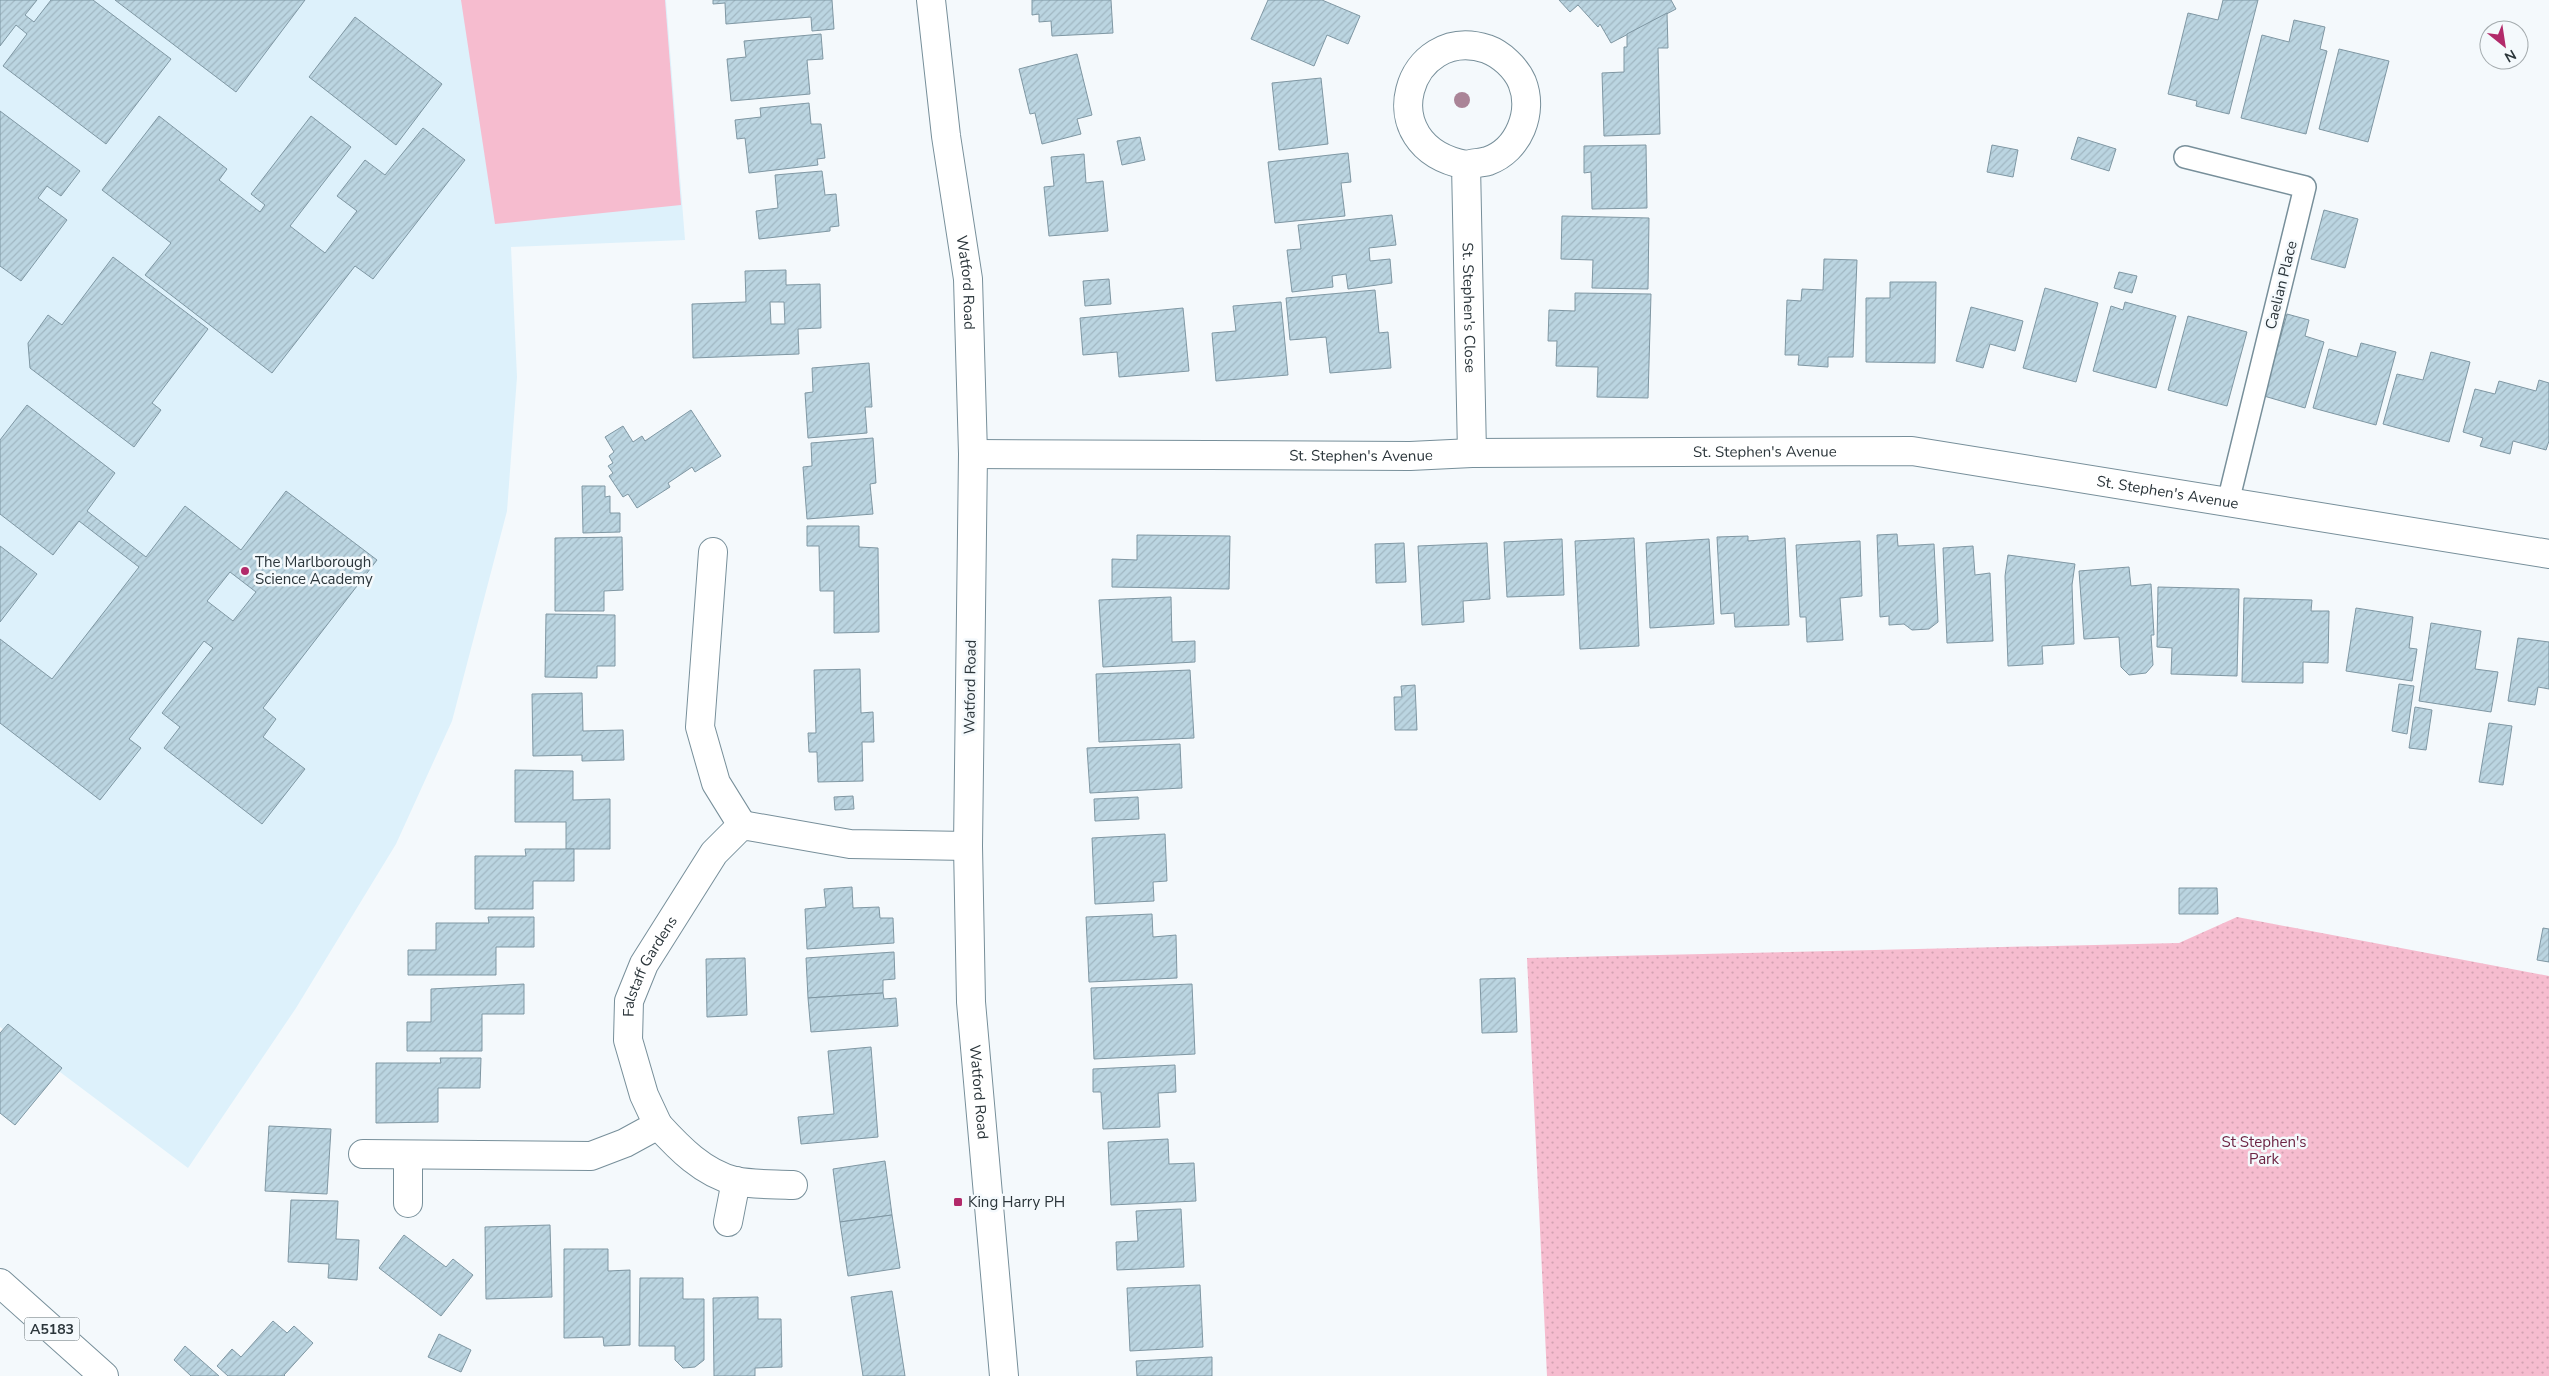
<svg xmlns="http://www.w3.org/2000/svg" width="2549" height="1376" font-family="'Nunito Sans',sans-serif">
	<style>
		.built { fill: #ddf1fb }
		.grass { fill: #f6bccf }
		.park { fill: url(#park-dots) }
		.building { fill: url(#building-hatch); stroke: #7f97a3; fill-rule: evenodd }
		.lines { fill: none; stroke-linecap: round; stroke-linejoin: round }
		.service-casing { stroke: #778f9a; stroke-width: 24 }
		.minor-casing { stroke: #778f9a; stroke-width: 30 }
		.secondary-casing { stroke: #778f9a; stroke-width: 30 }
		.primary-casing { stroke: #778f9a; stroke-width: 30 }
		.service { stroke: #fff; stroke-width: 21 }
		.minor { stroke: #fff; stroke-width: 28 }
		.secondary { stroke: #fff; stroke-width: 28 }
		.primary { stroke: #fff; stroke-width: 28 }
		.tree { fill: #aa8497 }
		.poi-dot { fill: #b22a6a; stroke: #f4f9fc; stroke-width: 2 }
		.labels { text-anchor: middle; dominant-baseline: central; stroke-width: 5; stroke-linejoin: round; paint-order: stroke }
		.shield { fill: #f4f9fc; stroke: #677074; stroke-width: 1 }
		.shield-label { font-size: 14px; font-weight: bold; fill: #2b353a }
		.street-label { font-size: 15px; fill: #2b353a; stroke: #f4f9fc }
		.poi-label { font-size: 15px; fill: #2b353a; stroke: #f4f9fc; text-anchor: start }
		.park-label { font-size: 15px; fill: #6d2544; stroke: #f4f9fc }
	</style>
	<defs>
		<pattern id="park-dots" width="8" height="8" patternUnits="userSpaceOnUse" patternTransform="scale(1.25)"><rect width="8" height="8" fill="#f6bccf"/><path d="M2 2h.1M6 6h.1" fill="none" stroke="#d3a2b2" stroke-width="1.8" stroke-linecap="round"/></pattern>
		<pattern id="building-hatch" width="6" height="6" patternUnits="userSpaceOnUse" patternTransform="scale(1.25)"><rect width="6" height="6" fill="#bbd5e1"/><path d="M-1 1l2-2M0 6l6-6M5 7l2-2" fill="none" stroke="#a1b7c2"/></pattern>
	</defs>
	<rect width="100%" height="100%" fill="#f4f9fc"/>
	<path class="built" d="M0,0H666L685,240L511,247L517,377L507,511L452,721L396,844L296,1008L188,1168L0,1027Z"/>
	<path class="grass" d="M461,0H665L681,205L495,224Z"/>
	<path class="park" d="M2237,917L2549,976V1376H1547L1527,958L2179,943Z"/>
	<g class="building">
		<path d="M0,0H37L25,15L34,22L51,0H93L171,59L106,144L3,66L27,34L16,25L0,46Z"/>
		<path d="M115,0H305L236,92Z"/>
		<path d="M713,0H832L834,29L812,31L811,17L726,24L725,3L713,4Z"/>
		<path d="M1032,0H1111L1113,33L1052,36L1051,21L1039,22V14L1032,15Z"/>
		<path d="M1268,0H1322L1360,16L1348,44L1327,35L1314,66L1251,39Z"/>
		<path d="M1559,0H1671L1676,9L1611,43L1600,24L1598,27L1578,5L1570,12Z"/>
		<path d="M2223,0H2258L2229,114L2196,106L2197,101L2168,94L2188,13L2218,20Z"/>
		<path d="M1667,13L1668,48H1658L1660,134L1604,136L1602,73L1624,72V47H1627V34Z"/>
		<path d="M355,17L442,84L396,145L309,77Z"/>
		<path d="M2294,20L2325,27L2320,49L2327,51L2306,134L2241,118L2262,35L2289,42Z"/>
		<path d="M821,34L823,59L807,60L810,94L731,101L727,59L746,57L744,41Z"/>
		<path d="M2339,49L2389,61L2368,142L2319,129Z"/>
		<path d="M1077,54L1092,115L1077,119L1081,134L1042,144L1035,113L1030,114L1019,69Z"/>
		<path d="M1321,78L1328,144L1279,150L1272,83Z"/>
		<path d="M809,103L811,124H821L825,158L817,159L818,165L749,173L745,138L737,139L735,120L761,117L760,108Z"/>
		<path d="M0,111L80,171L61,196L47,186L38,198L67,220L21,281L0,266Z"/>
		<path d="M159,116L227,169L219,180L260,212L265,205L251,194L311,116L351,147L290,226L325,253L357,211L337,196L365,160L385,175L423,128L465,160L373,279L355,266L272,373L145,275L171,243L102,190Z"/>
		<path d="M1140,137L1145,160L1122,165L1117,141Z"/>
		<path d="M2078,137L2116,149L2109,171L2071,159Z"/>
		<path d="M1646,145L1647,208L1592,209L1591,172L1584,173V146Z"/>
		<path d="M1992,145L2018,150L2013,177L1987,172Z"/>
		<path d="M1348,153L1351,182L1341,183L1345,216L1275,223L1268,162Z"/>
		<path d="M1084,154L1086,183L1103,181L1108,231L1049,236L1044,187L1054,186L1051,157Z"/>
		<path d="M822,171L825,195L836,194L839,226L830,227V231L759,239L756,211L778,208L775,175Z"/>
		<path d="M2324,210L2358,219L2345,268L2311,259Z"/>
		<path d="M1392,215L1396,245L1369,248L1370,261L1390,259L1392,283L1348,289L1346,274L1332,276L1333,287L1292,292L1287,250L1301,249L1298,225Z"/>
		<path d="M1562,216L1649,218L1648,289L1592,288L1593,260L1561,259Z"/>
		<path d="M113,257L208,329L152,403L161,410L134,447L30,368L28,343L48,315L62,325Z"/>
		<path d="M1824,259L1857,260L1853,357H1828V367L1798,365L1799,355H1785L1787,300L1801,301L1802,289L1823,290Z"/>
		<path d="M786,270V285L820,284L821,328L798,329L799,354L693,358L692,304L746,302L745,271ZM770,302H784L785,324H771Z"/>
		<path d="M2119,272L2137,276L2132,293L2114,288Z"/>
		<path d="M1109,279L1111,304L1085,306L1083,281Z"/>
		<path d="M1890,282H1936L1935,363L1866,362V298H1890Z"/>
		<path d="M2045,288L2098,303L2076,382L2023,368Z"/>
		<path d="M1375,290L1379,333L1388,332L1391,368L1330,373L1326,337L1290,340L1286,298Z"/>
		<path d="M1575,293L1651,294L1648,398L1597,397L1598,367L1556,366L1557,341H1548L1549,310L1575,311Z"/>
		<path d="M1281,302L1288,375L1216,381L1212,333L1236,331L1233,306Z"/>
		<path d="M2125,302L2176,316L2156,388L2093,371L2111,306L2123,310Z"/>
		<path d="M1971,307L2023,321L2015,351L1990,344L1983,368L1956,361Z"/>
		<path d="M1183,308L1189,371L1119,377L1117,352L1083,355L1080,318Z"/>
		<path d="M2287,314L2309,320L2305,336L2324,342L2305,408L2264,396Z"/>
		<path d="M2188,316L2247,332L2227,406L2168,390Z"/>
		<path d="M2361,343L2396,352L2376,425L2313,408L2329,349L2357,357Z"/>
		<path d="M2431,352L2470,362L2449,442L2383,424L2397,374L2423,380Z"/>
		<path d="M869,363L872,407H865L867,433L808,438L805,393L813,392L812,368Z"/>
		<path d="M2539,380L2549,383V441L2546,450L2513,441L2510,454L2480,446L2483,438L2463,432L2475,389L2495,394L2499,381L2536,391Z"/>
		<path d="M27,405L115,473L87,511L146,557L185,506L241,550L286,491L377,560L263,708L276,719L263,737L305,769L262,824L164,748L180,727L162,713L213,648L204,641L129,739L141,748L100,800L0,723V639L52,679L139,567L79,521L53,555L0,514V440ZM230,572L256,592L233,621L207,601Z"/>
		<path d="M691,410L721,456L695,472L692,467L668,483L670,487L637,508L628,494L623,497L609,476L613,473L608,466L613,463L609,456L614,452L605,437L623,426L633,442L642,436L645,441Z"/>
		<path d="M873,438L876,483L870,484L873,514L807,519L803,467L812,466L811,443Z"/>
		<path d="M582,486H605V497L610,496V513H620V532L583,533Z"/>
		<path d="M807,526H859V547L878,548L879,632L834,633V591H820L819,546H807Z"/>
		<path d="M1897,534L1898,546L1934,544L1938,622L1929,629L1912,630L1904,624L1889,625V616L1880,617L1877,535Z"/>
		<path d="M1137,535L1230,536L1229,589L1112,587V559L1137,560Z"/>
		<path d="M1748,536V541L1785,538L1789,625L1735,627L1734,613L1721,614L1717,537Z"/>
		<path d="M622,537L623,590L604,591V611H555V538Z"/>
		<path d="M1634,538L1639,646L1580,649L1575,541Z"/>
		<path d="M1562,539L1564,595L1507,597L1504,542Z"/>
		<path d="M1709,539L1714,624L1650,628L1646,543Z"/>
		<path d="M1860,541L1862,596L1840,598L1843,640L1807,642L1806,617H1800L1796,545Z"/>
		<path d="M1404,543L1406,582L1376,583L1375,544Z"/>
		<path d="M1487,543L1490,599L1463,601L1464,622L1422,625L1418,546Z"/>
		<path d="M0,546L37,574L0,622Z"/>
		<path d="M1973,546L1975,575L1990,573L1993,641L1947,643L1943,548Z"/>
		<path d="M2008,555L2075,564L2072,585L2074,644L2042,646L2043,664L2008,666L2005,576Z"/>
		<path d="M2129,567L2131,586L2151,584L2154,635H2151L2153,665L2146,673L2129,675L2121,667L2119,637L2084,639L2079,571Z"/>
		<path d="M2158,587L2239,589L2237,676L2171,674L2172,648L2157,647Z"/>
		<path d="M1171,597L1172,642L1195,641V662L1103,667L1099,600Z"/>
		<path d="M2244,598L2312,600L2311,611H2329L2328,663L2303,662V683L2242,682Z"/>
		<path d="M2356,608L2413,617L2409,648L2417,649L2412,681L2346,671Z"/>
		<path d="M546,614L615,615V666H597V678L545,677Z"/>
		<path d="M2431,623L2481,631L2475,669L2498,672L2491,712L2419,701Z"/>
		<path d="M2518,638L2549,642V689L2538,687L2535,705L2508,701Z"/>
		<path d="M860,669L861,713L873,712L874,742H862L863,781L818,782L817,752H809L808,733H816L814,670Z"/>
		<path d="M1190,670L1194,738L1099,742L1096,674Z"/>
		<path d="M2399,684L2414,686L2407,734L2392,731Z"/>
		<path d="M1415,685L1417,730H1395L1394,697H1402L1401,686Z"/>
		<path d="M582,693L583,731L623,730L624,760L582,761V755L533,756L532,694Z"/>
		<path d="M2415,707L2432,710L2426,750L2409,748Z"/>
		<path d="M2489,723L2512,726L2503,785L2479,782Z"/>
		<path d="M1180,744L1182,788L1090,793L1087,748Z"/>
		<path d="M515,770L573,771V800L610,799V849H566V822H515Z"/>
		<path d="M853,796L854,809L835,810L834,797Z"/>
		<path d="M1138,797L1139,819L1095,821L1094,799Z"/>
		<path d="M1165,834L1167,881L1153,882L1154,901L1095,904L1092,838Z"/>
		<path d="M525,849H574V881H533V909H475V856H526Z"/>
		<path d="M852,887L853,908L879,907L880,918H893L894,943L807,949L805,909L826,907L824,889Z"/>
		<path d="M2179,888H2217L2218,914H2179Z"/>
		<path d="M1152,914L1153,937L1176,935L1177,978L1089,982L1086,917Z"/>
		<path d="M488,917H534V947H496V975H408V950H436V923H489Z"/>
		<path d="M2543,928L2549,929V962L2537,960Z"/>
		<path d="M894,952L895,979L883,980V993L808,998L806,958Z"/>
		<path d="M745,958L747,1015L707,1017L706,959Z"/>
		<path d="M1515,978L1517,1032L1482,1033L1480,979Z"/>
		<path d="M524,984V1014H482V1051H407V1022H431V989Z"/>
		<path d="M1192,984L1195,1054L1094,1059L1091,988Z"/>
		<path d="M883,993L884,999L896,998L898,1026L811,1032L808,998Z"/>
		<path d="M8,1024L62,1068L15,1125L0,1113V1033Z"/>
		<path d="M871,1047L878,1137L801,1144L798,1117L834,1114L828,1051Z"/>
		<path d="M440,1058H481L480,1088H438V1122L376,1123V1063H441Z"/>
		<path d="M1175,1065L1176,1092L1158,1093L1160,1127L1103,1129L1101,1092H1093V1069Z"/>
		<path d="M269,1126L331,1129L327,1194L265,1191Z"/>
		<path d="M1168,1139L1169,1164L1194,1163L1196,1201L1111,1205L1108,1142Z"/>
		<path d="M885,1161L892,1215L840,1222L833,1169Z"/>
		<path d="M291,1200L338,1201L336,1239L359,1240L357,1280L328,1278L329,1264L288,1262Z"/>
		<path d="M1181,1209L1184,1267L1117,1270L1116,1242L1138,1241L1136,1211Z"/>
		<path d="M892,1215L900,1268L848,1276L840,1222Z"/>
		<path d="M550,1225L552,1297L486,1299L485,1227Z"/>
		<path d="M404,1235L446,1267L453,1259L473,1275L441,1316L379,1268Z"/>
		<path d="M564,1249H608V1271L630,1270V1345L604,1346L603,1337L564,1338Z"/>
		<path d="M640,1278H683V1299H704V1360L695,1367L683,1368L675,1360V1346H639Z"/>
		<path d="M1200,1285L1203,1347L1130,1351L1127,1288Z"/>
		<path d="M892,1291L905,1376H863L851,1297Z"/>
		<path d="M758,1297V1319H781L782,1367L755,1368V1376H714L713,1298Z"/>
		<path d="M273,1321L287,1333L294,1326L313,1343L284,1375L285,1376H228L217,1366L232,1349L241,1357Z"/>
		<path d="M439,1334L471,1350L461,1372L428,1357Z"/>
		<path d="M185,1346L219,1376H191L174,1360Z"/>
		<path d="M1212,1357V1376H1137L1136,1361Z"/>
	</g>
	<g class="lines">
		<g class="service-casing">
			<path id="service" d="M2185,157L2305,187L2228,502"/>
		</g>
		<g class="minor-casing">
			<g id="minor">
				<path id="s1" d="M1466,165C1368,146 1408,23 1487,49C1501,54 1516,68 1522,82C1534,112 1519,150 1488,161C1481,163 1473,163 1466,165L1472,453"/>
				<path id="s2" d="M973,454L1410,456L1472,453L1912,451L2549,554"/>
				<path d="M713,552L700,727L716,783L742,825"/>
				<path d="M658,1125C679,1148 703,1173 735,1181C753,1185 774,1184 793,1185"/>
				<path id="s3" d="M363,1154L591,1156L625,1143L658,1125L644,1095L628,1040L629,1001L644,964L714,853L742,825L850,844L968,846"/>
				<path d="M408,1203V1155"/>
				<path d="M728,1222L736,1181"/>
			</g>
		</g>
		<g class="secondary-casing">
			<g id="secondary">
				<path id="s4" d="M931,0L946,136L968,279L973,454L968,846L971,1002L1004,1376"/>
			</g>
		</g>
		<g class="primary-casing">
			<path id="primary" d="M0,1283L104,1376"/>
		</g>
		<use href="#service" class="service"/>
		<use href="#minor" class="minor"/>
		<use href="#secondary" class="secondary"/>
		<use href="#primary" class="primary"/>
	</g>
	<circle class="tree" cx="1462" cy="100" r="8"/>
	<g class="poi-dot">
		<circle cx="245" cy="571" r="5"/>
		<rect x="953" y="1197" width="10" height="10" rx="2.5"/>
	</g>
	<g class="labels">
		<rect class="shield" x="24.5" y="1317.5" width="55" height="23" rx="4"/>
		<g class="shield-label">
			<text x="52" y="1329">A5183</text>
		</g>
		<g class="street-label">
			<text stroke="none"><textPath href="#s4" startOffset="285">Watford Road</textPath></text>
			<text transform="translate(2281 285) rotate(-76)">Caelian Place</text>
			<text stroke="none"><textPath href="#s1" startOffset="514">St. Stephen's Close</textPath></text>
			<text stroke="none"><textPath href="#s2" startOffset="792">St. Stephen's Avenue</textPath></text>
			<text stroke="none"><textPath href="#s2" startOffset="388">St. Stephen's Avenue</textPath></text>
			<text stroke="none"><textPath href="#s2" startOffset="1198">St. Stephen's Avenue</textPath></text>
			<text transform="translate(970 687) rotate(-89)">Watford Road</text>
			<text stroke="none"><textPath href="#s3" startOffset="471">Falstaff Gardens</textPath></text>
			<text stroke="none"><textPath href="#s4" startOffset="1095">Watford Road</textPath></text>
		</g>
		<g class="poi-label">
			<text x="255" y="562">The Marlborough<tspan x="255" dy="17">Science Academy</tspan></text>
			<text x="968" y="1202">King Harry PH</text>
		</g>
		<g class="park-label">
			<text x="2264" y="1142">St Stephen's<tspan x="2264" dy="17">Park</tspan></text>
		</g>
	</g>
	<g transform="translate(2504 45) rotate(150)"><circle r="24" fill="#f4f9fc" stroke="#a4abae"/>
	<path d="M0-4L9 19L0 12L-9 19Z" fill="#b22a6a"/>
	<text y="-8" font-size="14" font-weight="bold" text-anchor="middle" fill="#2b353a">N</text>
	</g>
</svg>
